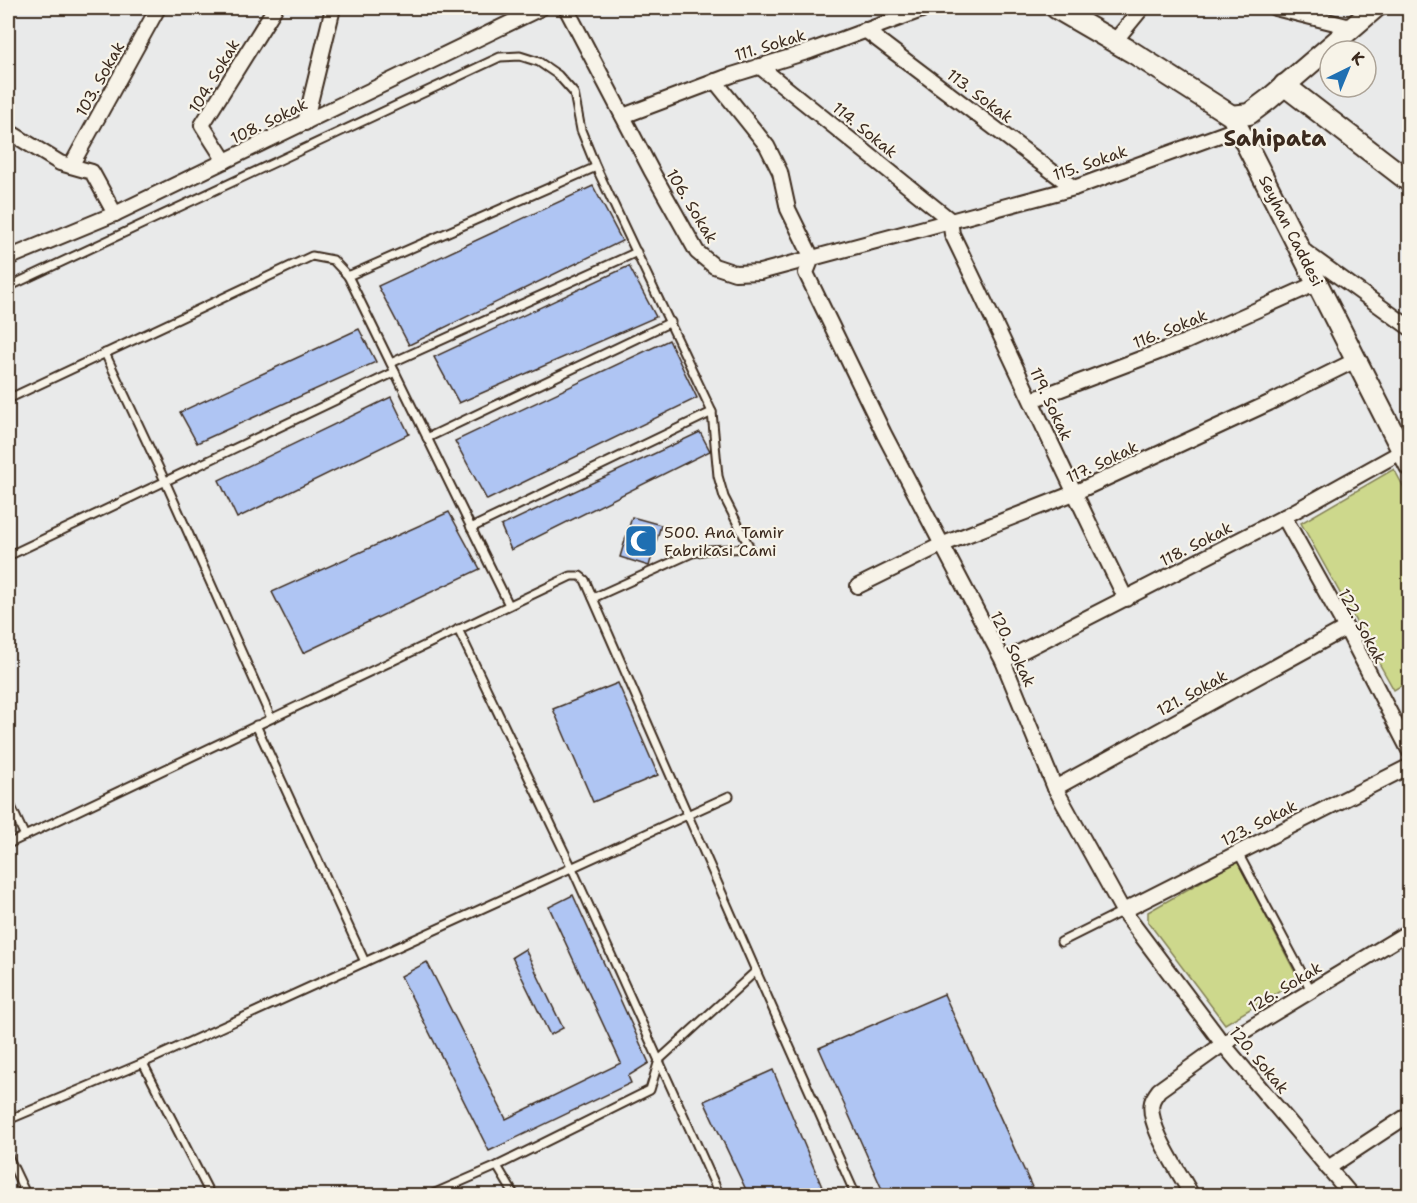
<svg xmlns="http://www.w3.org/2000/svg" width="1417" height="1203" font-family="'Shantell Sans',sans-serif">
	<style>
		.green { fill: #cdd88c; stroke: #848155; stroke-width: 1.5 }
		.building { fill: #afc5f3; stroke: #3b2a1e; stroke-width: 1.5 }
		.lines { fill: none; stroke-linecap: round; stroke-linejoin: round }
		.lane-casing { stroke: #3b2a1e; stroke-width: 11 }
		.street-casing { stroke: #3b2a1e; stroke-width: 18 }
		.secondary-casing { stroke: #3b2a1e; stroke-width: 24 }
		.lane { stroke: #f7f3e8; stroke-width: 7 }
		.street { stroke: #f7f3e8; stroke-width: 14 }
		.secondary { stroke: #f7f3e8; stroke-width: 20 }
		.labels { text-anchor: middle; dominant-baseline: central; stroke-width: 4.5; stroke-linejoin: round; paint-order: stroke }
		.street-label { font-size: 16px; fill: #3b2a1e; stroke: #f7f3e8 }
		.poi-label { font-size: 16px; fill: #3b2a1e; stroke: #f7f3e8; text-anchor: start }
		.district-label { font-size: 22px; font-weight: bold; fill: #3b2a1e; stroke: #f7f3e8 }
	</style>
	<rect width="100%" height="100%" fill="#e9eaea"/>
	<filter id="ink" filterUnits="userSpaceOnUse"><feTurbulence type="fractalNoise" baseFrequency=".0167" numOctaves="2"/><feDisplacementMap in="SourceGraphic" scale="12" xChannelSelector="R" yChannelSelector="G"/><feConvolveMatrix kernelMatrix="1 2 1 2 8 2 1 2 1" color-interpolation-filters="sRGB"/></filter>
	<g filter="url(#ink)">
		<g class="green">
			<path d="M1394,469L1409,497V681L1394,690L1301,523Z"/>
			<path d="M1237,861L1299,980L1225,1024L1148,922V912Z"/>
		</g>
		<g class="building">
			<path d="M593,186L622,241L409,345L378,286Z"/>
			<path d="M629,266L656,317L459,403L434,357Z"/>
			<path d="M359,329L376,362L197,443L180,412Z"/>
			<path d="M669,340L697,398L487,500L455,441Z"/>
			<path d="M391,397L409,434L237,518L219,480Z"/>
			<path d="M700,432L710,451L511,550L501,526Z"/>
			<path d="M449,512L480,569L303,653L272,592Z"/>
			<path d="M632,517L661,525L649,566L620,557Z"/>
			<path d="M618,683L658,775L593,802L553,709Z"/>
			<path d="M573,895L649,1063L628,1076L631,1083L489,1151L401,976L427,962L506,1119L621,1063L549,907Z"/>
			<path d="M525,949L563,1028L550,1035L512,957Z"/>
			<path d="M944,994L1036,1196H885L819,1048Z"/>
			<path d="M773,1070L822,1187L826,1196H749L704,1101Z"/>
		</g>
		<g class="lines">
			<g class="lane-casing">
				<g id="lane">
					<path d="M8,287L500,57L520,56L539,62L558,75L574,93L581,130L596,167"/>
					<path d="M105,353L165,481L271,718"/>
					<path d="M391,363L637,252"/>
					<path d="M8,399L312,256L333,260L348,276"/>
					<path d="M427,438L671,322"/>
					<path d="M471,528L712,412"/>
					<path d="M8,556L395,372"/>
					<path d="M509,605L348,276L596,167L712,412L718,476L724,497L750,548L708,550L692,553L593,598"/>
					<path d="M458,629L572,868L720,1196"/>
					<path d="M256,725L365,962"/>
					<path d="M8,800L25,836"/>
					<path d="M8,844L571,576H580L585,580L756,971L659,1060L650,1090L497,1166L428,1196"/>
					<path d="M1238,853L1311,990"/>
					<path d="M1061,942L1123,911"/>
					<path d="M756,971L856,1196"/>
					<path d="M143,1063L211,1196"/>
					<path d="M8,1120L143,1063L729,796"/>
					<path d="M8,1156L27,1196"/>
					<path d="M497,1166L515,1196"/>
				</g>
			</g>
			<g class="street-casing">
				<g id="street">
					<path d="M566,8L651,170L697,252L714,266L735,273L760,272L1074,188L1239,128"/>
					<path d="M1275,8L1351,27"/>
					<path d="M865,30L1074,188"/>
					<path d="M1114,42L1142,8"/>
					<path d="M759,66L950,220"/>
					<path d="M715,81L767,146L780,172L788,209L812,258L806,273L884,434L1003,661L1055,788L1123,911L1223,1044L1352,1196"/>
					<path d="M623,116L732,75L810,51L927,8"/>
					<path d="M305,123L333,8"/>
					<path d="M8,131L60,163L92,172L115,214"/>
					<path d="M225,161L202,125L275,8"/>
					<path d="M71,166L158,8"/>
					<path d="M950,220L952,234C1011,355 1066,478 1126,599"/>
					<path d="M1301,249L1410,328"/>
					<path d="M8,258L117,213L541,8"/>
					<path d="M1032,400L1185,342L1317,283"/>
					<path d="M1284,517L1346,628L1410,752"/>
					<path d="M858,586L941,545L1074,493L1269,403L1356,360"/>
					<path d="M1003,661L1284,517L1401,452"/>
					<path d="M1055,788L1346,628"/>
					<path d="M1123,911L1410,766"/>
					<path d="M1328,1168L1410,1114"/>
					<path d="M1192,1196C1181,1174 1146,1126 1152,1102C1153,1098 1156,1094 1159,1090L1223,1044L1410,931"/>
				</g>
			</g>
			<g class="secondary-casing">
				<g id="secondary">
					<path d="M1056,8L1132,52L1232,116L1410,466"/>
					<path d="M1284,85L1410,182"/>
					<path d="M1232,116L1249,114L1269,99L1375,8"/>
				</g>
			</g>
			<use href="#lane" class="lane"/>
			<use href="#street" class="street"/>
			<use href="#secondary" class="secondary"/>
		</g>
	</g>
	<defs>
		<g id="mosque-square" transform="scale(1.725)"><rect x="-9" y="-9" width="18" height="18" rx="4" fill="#1f6fb2" stroke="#f7f3e8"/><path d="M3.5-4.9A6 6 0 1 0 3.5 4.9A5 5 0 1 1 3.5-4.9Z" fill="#fff"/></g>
	</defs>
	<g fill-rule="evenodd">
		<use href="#mosque-square" x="641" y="541"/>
	</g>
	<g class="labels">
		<g class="street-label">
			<text transform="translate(770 45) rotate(-17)">111. Sokak</text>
			<text transform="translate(214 76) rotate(-59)">104. Sokak</text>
			<text transform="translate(100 79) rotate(-61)">103. Sokak</text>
			<text transform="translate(980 96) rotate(37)">113. Sokak</text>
			<text transform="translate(269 121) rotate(-26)">108. Sokak</text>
			<text transform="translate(865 130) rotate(39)">114. Sokak</text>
			<text transform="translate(1090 163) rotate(-19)">115. Sokak</text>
			<text transform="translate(692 206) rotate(59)">106. Sokak</text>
			<text transform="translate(1291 231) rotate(63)">Seyhan Caddesi</text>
			<text transform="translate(1170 329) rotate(-22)">116. Sokak</text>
			<text transform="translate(1051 404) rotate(65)">119. Sokak</text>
			<text transform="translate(1102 462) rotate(-25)">117. Sokak</text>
			<text transform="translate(1196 544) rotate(-27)">118. Sokak</text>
			<text transform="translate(1362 626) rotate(62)">122. Sokak</text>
			<text transform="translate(1013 649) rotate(64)">120. Sokak</text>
			<text transform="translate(1192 693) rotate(-29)">121. Sokak</text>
			<text transform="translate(1259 823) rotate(-27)">123. Sokak</text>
			<text transform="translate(1285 987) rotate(-31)">126. Sokak</text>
			<text transform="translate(1259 1060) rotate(50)">120. Sokak</text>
		</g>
		<g class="poi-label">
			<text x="664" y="532">500. Ana Tamir<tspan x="664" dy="18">Fabrikasi Cami</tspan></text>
		</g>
		<g class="district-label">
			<text x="1275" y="138">Sahipata</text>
		</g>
	</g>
	<rect width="1417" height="1203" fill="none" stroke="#f7f3e8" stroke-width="30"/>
	<rect x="15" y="15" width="1387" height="1173" fill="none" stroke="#3b2a1e" stroke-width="2" filter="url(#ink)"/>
	<g transform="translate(1348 69) rotate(43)"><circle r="28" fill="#f7f3e8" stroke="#aca397" stroke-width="1.5"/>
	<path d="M0-4.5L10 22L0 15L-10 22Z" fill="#1f6fb2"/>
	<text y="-9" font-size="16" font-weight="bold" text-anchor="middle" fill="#3b2a1e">K</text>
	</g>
</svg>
